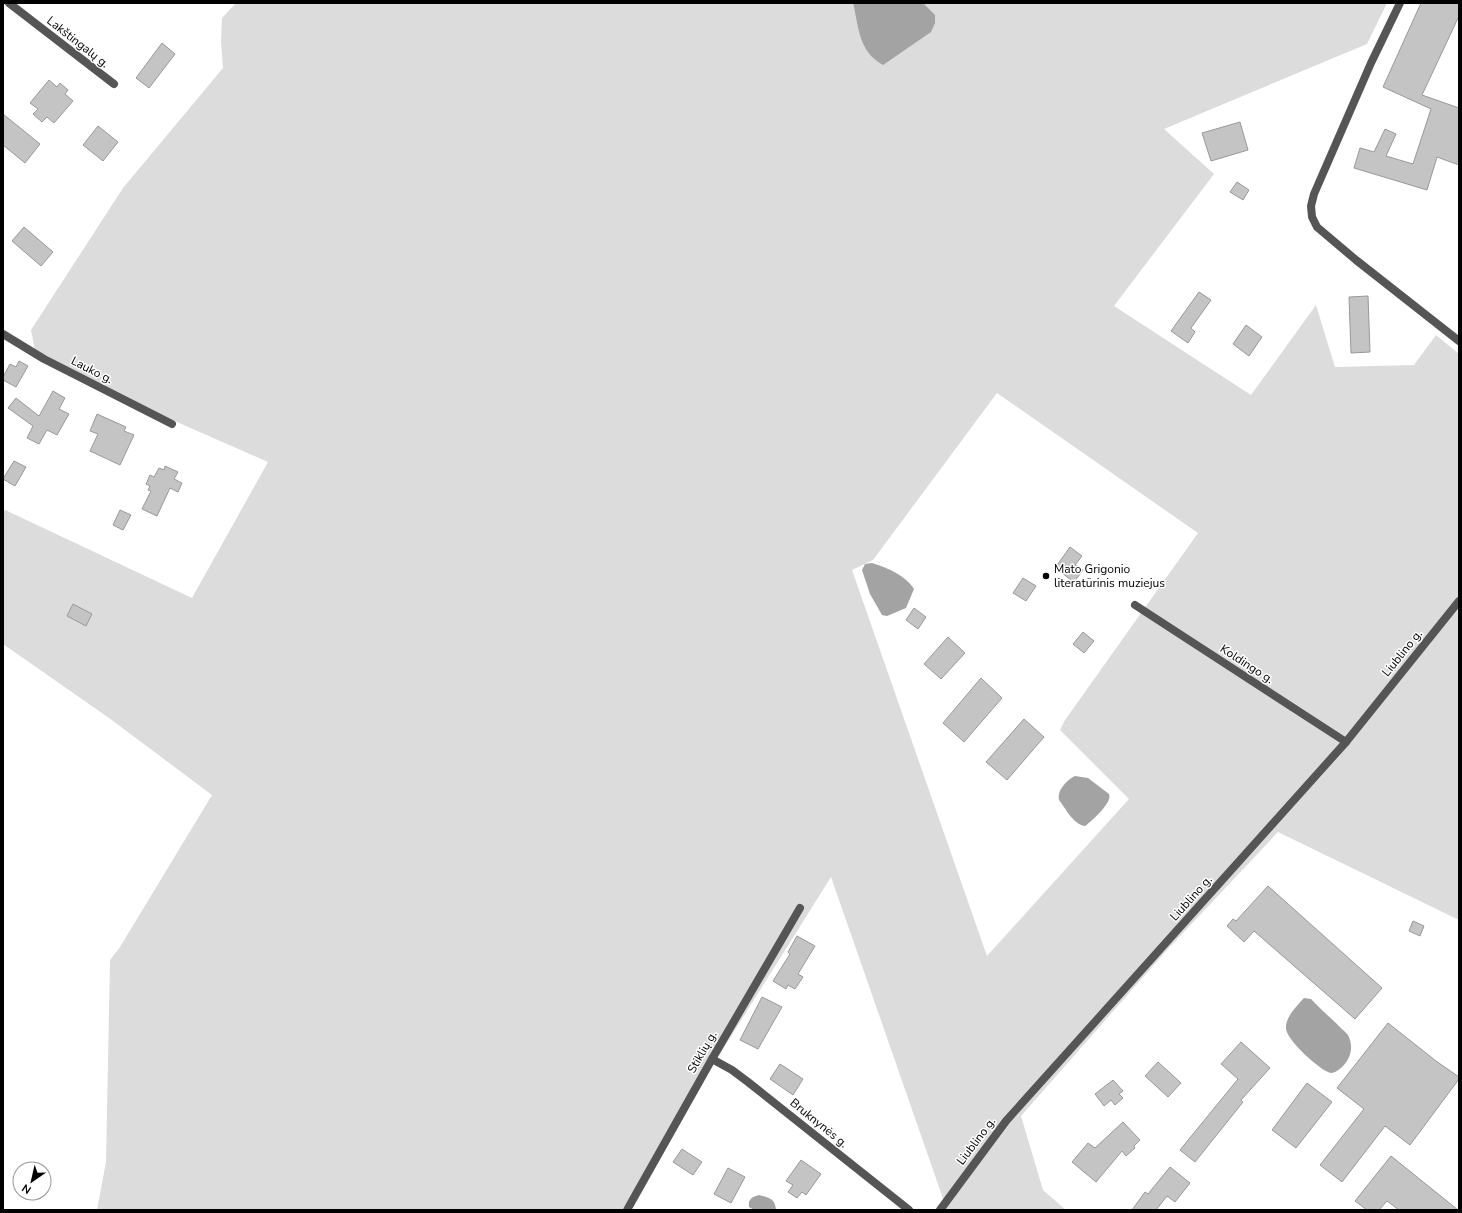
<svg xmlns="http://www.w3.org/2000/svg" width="1462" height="1213" font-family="'Nunito Sans',sans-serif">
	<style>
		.green { fill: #dcdcdc; fill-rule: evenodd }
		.water { fill: #a3a3a3 }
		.building { fill: #c4c4c4; stroke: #999 }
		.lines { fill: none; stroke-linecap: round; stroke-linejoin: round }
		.minor { stroke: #555; stroke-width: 8 }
		.poi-dot { fill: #000; stroke: #fff; stroke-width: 1.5 }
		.labels { text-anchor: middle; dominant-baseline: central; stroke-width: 3; stroke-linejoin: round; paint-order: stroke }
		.street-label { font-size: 12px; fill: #000; stroke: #fff }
		.poi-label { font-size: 12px; fill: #000; stroke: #fff; text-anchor: start }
	</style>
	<rect width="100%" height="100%" fill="#fff"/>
	<path class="green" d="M236,3H1387L1367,44L1164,129L1214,174L1114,306L1251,395L1316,305L1335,367L1414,365L1436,335L1459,354V920L1278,832L1167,950L1021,1116L1043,1190L1066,1210H947L831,877L622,1210H97L106,1162L110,960L120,947L212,795L109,718L3,644V509L192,598L268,462L170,419L35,351L31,330L123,188L223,68L221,42L222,18ZM997,393L1198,533L1065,720L1060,730L1129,799L987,956L852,570L873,560Z"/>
	<g class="water">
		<path d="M853,3H923L935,15V23L931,32L883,65C858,51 859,27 853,3Z"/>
		<path d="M872,563C888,568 905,575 914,589L906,608L887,616L882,615L870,594L862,570L865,564Z"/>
		<path d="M1075,776L1088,778L1109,794C1113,802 1092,821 1085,826C1073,824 1066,809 1059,800C1057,790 1067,780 1075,776Z"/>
		<path d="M1304,998L1311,999C1319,1007 1328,1016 1337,1024C1340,1028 1345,1031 1348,1035C1354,1047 1351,1059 1341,1068C1338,1070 1335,1073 1331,1073C1320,1071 1287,1040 1286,1029C1285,1017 1297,1006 1304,998Z"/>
		<path d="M759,1195C769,1198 775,1198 776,1210H754L749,1207C748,1199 752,1197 759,1195Z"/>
	</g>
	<g class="building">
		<path d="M1421,3H1459V16L1422,95L1459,108V165L1437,157L1427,190L1354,168L1360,148L1374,152L1385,129L1396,134L1386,156L1413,164L1431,109L1383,87Z"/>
		<path d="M162,43L175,54L149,88L136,78Z"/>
		<path d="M49,80L57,87L60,83L68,90L65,94L73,101L54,123L47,117L42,122L33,114L38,109L30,103Z"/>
		<path d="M3,114L40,144L25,163L3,145Z"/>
		<path d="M1240,122L1248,150L1211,161L1202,133Z"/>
		<path d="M98,126L118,142L103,161L83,145Z"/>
		<path d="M1237,182L1249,190L1243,200L1230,192Z"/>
		<path d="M24,227L53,252L41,266L12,241Z"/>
		<path d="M1199,292L1211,300L1191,328L1195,332L1188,343L1171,331Z"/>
		<path d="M1368,296L1370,352L1351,353L1349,297Z"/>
		<path d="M1246,325L1262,337L1249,356L1233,344Z"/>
		<path d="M19,361L28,366L16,387L3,380V377L10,364L16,367Z"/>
		<path d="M53,391L65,398L59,409L69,414L57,435L47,430L39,444L27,438L33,426L8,408L16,398L39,416Z"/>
		<path d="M97,414L126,427L124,431L134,435L120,465L90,451L98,434L90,431Z"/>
		<path d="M14,461L26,467L15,486L3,479Z"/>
		<path d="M165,466L178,472L174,479L182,483L178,492L170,488L157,516L142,509L151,491L148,490L150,486L146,484L150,475L154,477L159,468L164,470Z"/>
		<path d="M120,510L131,515L123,530L113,525Z"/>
		<path d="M1070,547L1082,556L1075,565L1083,570L1074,582L1055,568Z"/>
		<path d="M1023,578L1036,586L1026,601L1013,593Z"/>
		<path d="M73,604L92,614L86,626L67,616Z"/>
		<path d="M914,608L926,617L918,629L906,620Z"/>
		<path d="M1083,632L1094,641L1084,653L1073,644Z"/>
		<path d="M948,637L965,653L941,679L924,664Z"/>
		<path d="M981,678L1002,698L964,742L943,723Z"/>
		<path d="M1024,719L1044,737L1007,780L986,762Z"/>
		<path d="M1268,886L1382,988L1355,1019L1254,931L1244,942L1227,926L1233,919L1236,921Z"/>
		<path d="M1413,921L1424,926L1420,936L1409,931Z"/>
		<path d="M797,936L815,946L798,974L803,977L795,989L788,985L786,989L773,981L790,954L788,952Z"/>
		<path d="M762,997L782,1007L758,1049L740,1040Z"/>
		<path d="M1388,1023L1436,1061L1459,1077V1079L1410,1145L1385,1126L1342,1182L1320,1165L1364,1109L1337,1088Z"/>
		<path d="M1241,1042L1270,1068L1241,1100L1243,1102L1195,1162L1180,1150L1238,1079L1221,1064Z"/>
		<path d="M1158,1062L1181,1083L1168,1097L1145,1076Z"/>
		<path d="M780,1064L803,1079L793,1095L770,1079Z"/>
		<path d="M1113,1080L1123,1091L1119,1094L1123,1098L1115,1105L1111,1100L1104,1106L1095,1094Z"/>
		<path d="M1307,1083L1332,1102L1296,1148L1272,1130Z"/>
		<path d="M1123,1122L1140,1140L1134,1146L1135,1148L1126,1156L1122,1151L1096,1182L1072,1162L1088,1143L1095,1148Z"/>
		<path d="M682,1149L702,1162L693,1175L673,1162Z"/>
		<path d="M1391,1156L1458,1210H1399L1387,1201L1379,1210H1367L1355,1201Z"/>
		<path d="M801,1160L821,1174L806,1195L802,1192L797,1198L788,1192L793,1185L786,1181Z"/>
		<path d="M1170,1167L1190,1183L1175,1202L1167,1196L1156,1210H1132L1145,1192L1148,1194Z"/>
		<path d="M728,1168L745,1177L731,1203L714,1194Z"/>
	</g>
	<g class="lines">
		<g class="minor">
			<path d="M9,3L114,84"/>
			<path d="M1400,3L1371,63L1314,194L1311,206L1312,217L1317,227L1356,260L1459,341"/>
			<path d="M3,334L44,359L172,424"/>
			<path d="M1135,605L1346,742"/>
			<path d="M712,1059L732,1070L748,1082L909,1210"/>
			<path d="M627,1210L712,1059L800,908"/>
			<path d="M940,1210L1006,1121L1346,742L1459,601"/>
		</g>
	</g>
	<circle class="poi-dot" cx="1046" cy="576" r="4"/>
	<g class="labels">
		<g class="street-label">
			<text transform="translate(78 42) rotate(38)">Lakštingalų g.</text>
			<text transform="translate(92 370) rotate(27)">Lauko g.</text>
			<text transform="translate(1402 653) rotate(-51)">Liublino g.</text>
			<text transform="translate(1247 664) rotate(33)">Koldingo g.</text>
			<text transform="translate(1191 898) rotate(-48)">Liublino g.</text>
			<text transform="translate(702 1052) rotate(-60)">Stiklių g.</text>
			<text transform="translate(819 1123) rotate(39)">Bruknynės g.</text>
			<text transform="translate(976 1141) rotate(-53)">Liublino g.</text>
		</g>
		<g class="poi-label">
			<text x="1054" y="569">Mato Grigonio<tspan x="1054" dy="14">literatūrinis muziejus</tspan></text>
		</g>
	</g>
	<rect width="1462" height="1213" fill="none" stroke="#000000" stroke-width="8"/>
	<g transform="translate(32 1181) rotate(214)"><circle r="19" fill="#ffffff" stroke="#999999"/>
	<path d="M0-3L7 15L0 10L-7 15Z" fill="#000000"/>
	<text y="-6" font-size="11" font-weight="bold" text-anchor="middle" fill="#000000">N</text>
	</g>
</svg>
